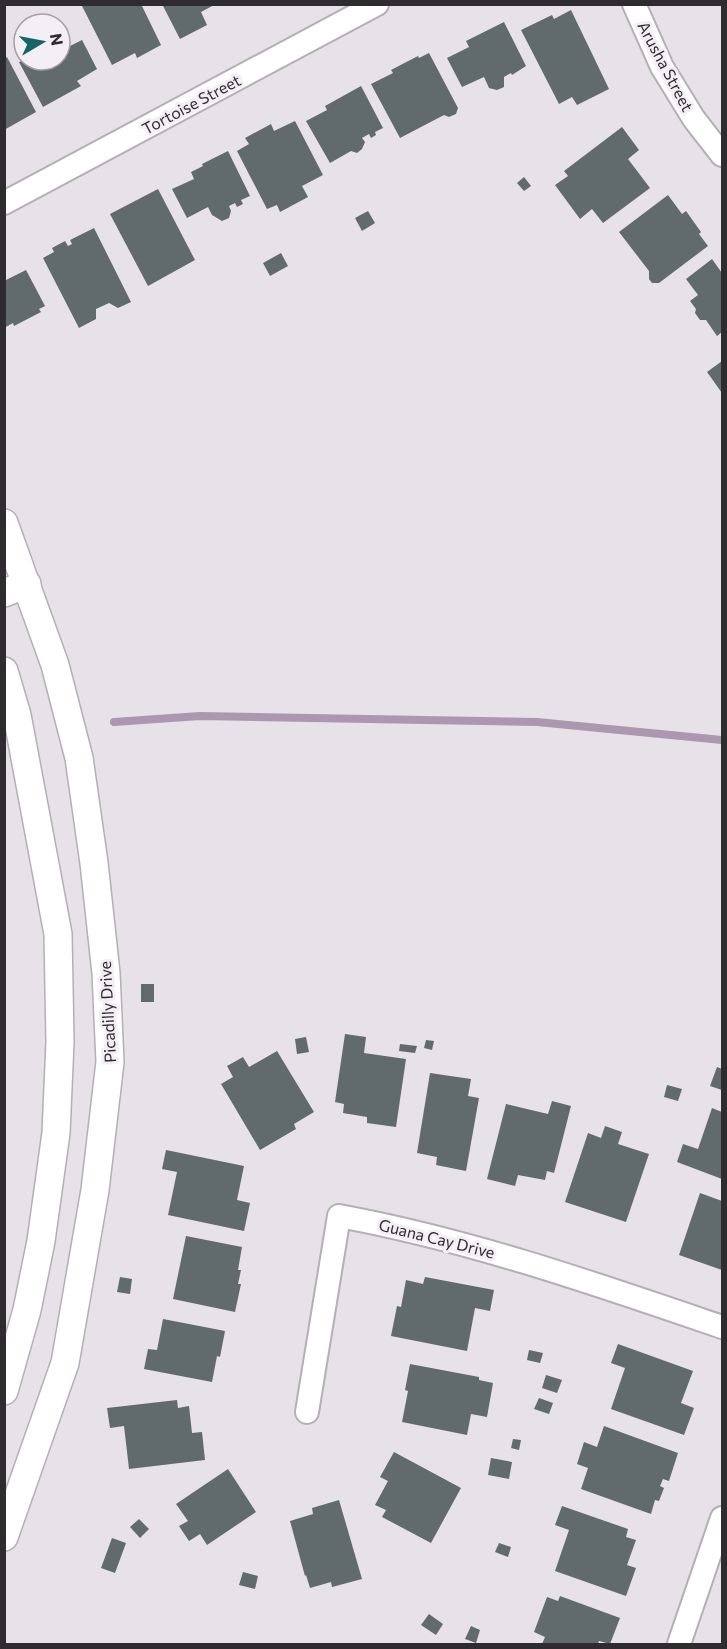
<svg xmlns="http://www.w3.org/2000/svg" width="727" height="1649" font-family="Commissioner,sans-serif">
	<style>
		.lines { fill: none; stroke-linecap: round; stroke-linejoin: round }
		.stream { stroke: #ac97b0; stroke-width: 8 }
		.building { fill: #626b6b }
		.minor-casing { stroke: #b4afb5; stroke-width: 26 }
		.tertiary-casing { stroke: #b4afb5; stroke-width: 30 }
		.minor { stroke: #fff; stroke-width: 22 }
		.tertiary { stroke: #fff; stroke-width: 27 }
		.labels { text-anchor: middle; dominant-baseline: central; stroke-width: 6; stroke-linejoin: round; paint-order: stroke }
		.street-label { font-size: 16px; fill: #2f2c2f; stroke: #f4eef5 }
	</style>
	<rect width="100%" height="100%" fill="#e7e1e8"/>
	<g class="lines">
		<path class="stream" d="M114,722L200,716L537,722L722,740"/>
	</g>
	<g class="building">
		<path d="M81,4H141L161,45L137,58L135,53L112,65Z"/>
		<path d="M162,4H216L201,12L207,25L180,39Z"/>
		<path d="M571,10L609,89L577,105L572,97L559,104L521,30L552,15L554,19Z"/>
		<path d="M504,22L526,66L512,75L511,73L504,77V87L497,90L489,88L484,77L462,87L447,58L469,47L466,41Z"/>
		<path d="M82,40L97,69L77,81L81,86L43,107L19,62L24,60H60V51Z"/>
		<path d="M429,53L458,108L456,114L449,117L444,115L400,138L371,84L393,73L391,70L418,56L419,58Z"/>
		<path d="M7,57L36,112L4,130V59Z"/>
		<path d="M361,86L383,128L375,132L376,135L371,138L369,134L362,138L365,142L362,149L357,153L351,151L330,163L306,121L327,110L325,106Z"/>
		<path d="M295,121L323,175L302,186L308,197L280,212L277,205L267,209L237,151L249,144L245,138L271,124L274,131Z"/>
		<path d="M622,127L639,150L628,159L650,188L603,223L592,209L580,219L555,185L568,176L564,171Z"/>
		<path d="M228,151L250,196L241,200L243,204L237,207L235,203L229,206L231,211L229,218L222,221L212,215L208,207L187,218L172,189L194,179L191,172L203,166L202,164Z"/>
		<path d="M524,177L531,186L524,191L517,183Z"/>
		<path d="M158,189L195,260L148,286L110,214Z"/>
		<path d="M668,195L682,214L686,211L701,232L699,234L708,246L659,283H652L649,279V271L619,232Z"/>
		<path d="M368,211L375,223L362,231L355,218Z"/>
		<path d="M94,228L131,302L118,308L109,303L96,309V319L79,328L43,258L54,252L52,248L65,241L68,246L72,244L70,240Z"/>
		<path d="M281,253L288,266L270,276L263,263Z"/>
		<path d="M712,259L722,273V332L717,336L706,320H700L695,313L696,309L690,301L698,295L686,279Z"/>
		<path d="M26,270L45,306L39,309L41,312L14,326L13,323L4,328V281Z"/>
		<path d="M722,361V393L707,372Z"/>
		<rect x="141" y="984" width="13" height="18"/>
		<path d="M345,1034L366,1037L364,1053L406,1059L396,1127L367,1123V1117L343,1113L344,1104L335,1102Z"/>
		<path d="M306,1037L309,1052L297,1054L295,1039Z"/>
		<path d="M426,1040L434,1041L432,1050L424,1048Z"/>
		<path d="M400,1044L417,1046L415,1053L399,1051Z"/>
		<path d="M277,1051L314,1112L294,1124L296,1129L260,1150L221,1084L233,1077L227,1066L243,1057L249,1067Z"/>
		<path d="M717,1067L722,1069V1090L710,1086Z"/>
		<path d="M430,1073L471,1079L468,1096L479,1098L466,1171L436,1165L437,1157L417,1153Z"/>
		<path d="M667,1085L682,1089L678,1101L664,1097Z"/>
		<path d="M552,1101L571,1106L554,1173L547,1171L545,1180L518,1175L515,1186L487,1179L506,1104L548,1114Z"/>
		<path d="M712,1108L722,1112V1179L677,1162L683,1144L698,1149Z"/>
		<path d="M605,1126L622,1132L618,1144L649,1154L626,1222L565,1202L588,1133L601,1138Z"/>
		<path d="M166,1150L244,1166L237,1200L250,1203L244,1231L168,1215L177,1172L162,1169Z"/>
		<path d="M700,1193L722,1201V1270L679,1255Z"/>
		<path d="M186,1236L242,1247L238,1270H241L238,1284H241L235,1312L173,1299Z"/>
		<path d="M120,1277L132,1279L130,1294L117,1292Z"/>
		<path d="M425,1277L494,1290L490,1311L475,1308L467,1351L391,1336L397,1306L401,1307L406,1280L423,1284Z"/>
		<path d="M163,1319L225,1331L220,1357L217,1356L212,1382L144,1369L148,1349L157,1350Z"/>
		<path d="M618,1344L693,1371L681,1403L694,1408L684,1435L611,1409L625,1368L611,1363Z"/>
		<path d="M529,1350L543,1353L540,1363L527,1360Z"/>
		<path d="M410,1364L479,1377V1380L493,1383L487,1417L471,1414L467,1435L402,1422L408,1391L405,1390Z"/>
		<path d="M546,1375L562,1380L557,1393L542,1388Z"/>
		<path d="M539,1398L553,1403L549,1414L534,1409Z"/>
		<path d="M177,1400L178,1408L189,1406L192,1433L202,1432L205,1460L129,1469L124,1426L110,1428L107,1408Z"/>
		<path d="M604,1426L678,1453L669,1481L663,1479L660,1486L664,1488L659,1501L655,1500L651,1514L581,1489L588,1468L577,1464L584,1442L597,1447Z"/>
		<path d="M513,1439L521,1440L519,1450L511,1448Z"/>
		<path d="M394,1452L461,1488L431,1543L382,1517L386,1510L375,1505L388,1481L380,1477Z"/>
		<path d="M491,1458L512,1462L509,1479L488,1475Z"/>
		<path d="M228,1469L256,1512L207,1545L200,1534L189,1541L179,1526L188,1521L176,1504Z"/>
		<path d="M339,1500L362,1579L332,1587L331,1582L310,1588L306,1575L305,1576L290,1521L313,1514L312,1508Z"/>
		<path d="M562,1506L628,1529L626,1537L636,1540L627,1565L636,1568L626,1596L555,1571L569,1530L555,1525Z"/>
		<path d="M139,1519L149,1529L140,1538L130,1527Z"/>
		<path d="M112,1538L126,1543L115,1573L101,1568Z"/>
		<path d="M499,1543L511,1547L508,1557L495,1552Z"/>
		<path d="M243,1572L258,1576L255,1589L239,1585Z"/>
		<path d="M560,1596L620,1618L610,1644L599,1641L598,1644H542L545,1637L534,1632L547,1597L558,1601Z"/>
		<path d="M429,1614L443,1624L436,1635L421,1625Z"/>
		<path d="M471,1626L480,1630L476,1643L465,1639Z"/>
	</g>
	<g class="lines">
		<g class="minor-casing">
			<g id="minor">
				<path d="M634,4L662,67L694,119L722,155"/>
				<path d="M4,203L377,4"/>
				<path d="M307,1412L339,1216C470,1240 596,1284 722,1327"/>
				<path d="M679,1644L722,1518"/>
			</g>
		</g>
		<g class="tertiary-casing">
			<g id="tertiary">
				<path d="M4,523L55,665L79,758L94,863L106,973L110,1062L95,1190L65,1363L4,1537"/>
				<path d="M4,593L27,584"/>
				<path d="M4,671L17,715L58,934L60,1042L56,1133L41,1241L27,1310L4,1391"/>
			</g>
		</g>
		<use href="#minor" class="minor"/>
		<use href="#tertiary" class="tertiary"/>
	</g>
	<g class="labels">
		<g class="street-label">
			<text transform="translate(666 66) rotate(62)">Arusha Street</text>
			<text transform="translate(191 104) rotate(-28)">Tortoise Street</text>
			<text transform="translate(107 1012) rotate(-93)">Picadilly Drive</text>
			<text transform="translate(437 1238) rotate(14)">Guana Cay Drive</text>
		</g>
	</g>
	<rect width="727" height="1649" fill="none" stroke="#2f2c2f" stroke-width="12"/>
	<g transform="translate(42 42) rotate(80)"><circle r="28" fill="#f4eef5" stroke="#a5a0a6" stroke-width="1.5"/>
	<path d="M0-4.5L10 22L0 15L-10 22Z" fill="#156468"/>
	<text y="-9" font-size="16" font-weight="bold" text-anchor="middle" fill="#2f2c2f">N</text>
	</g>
</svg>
